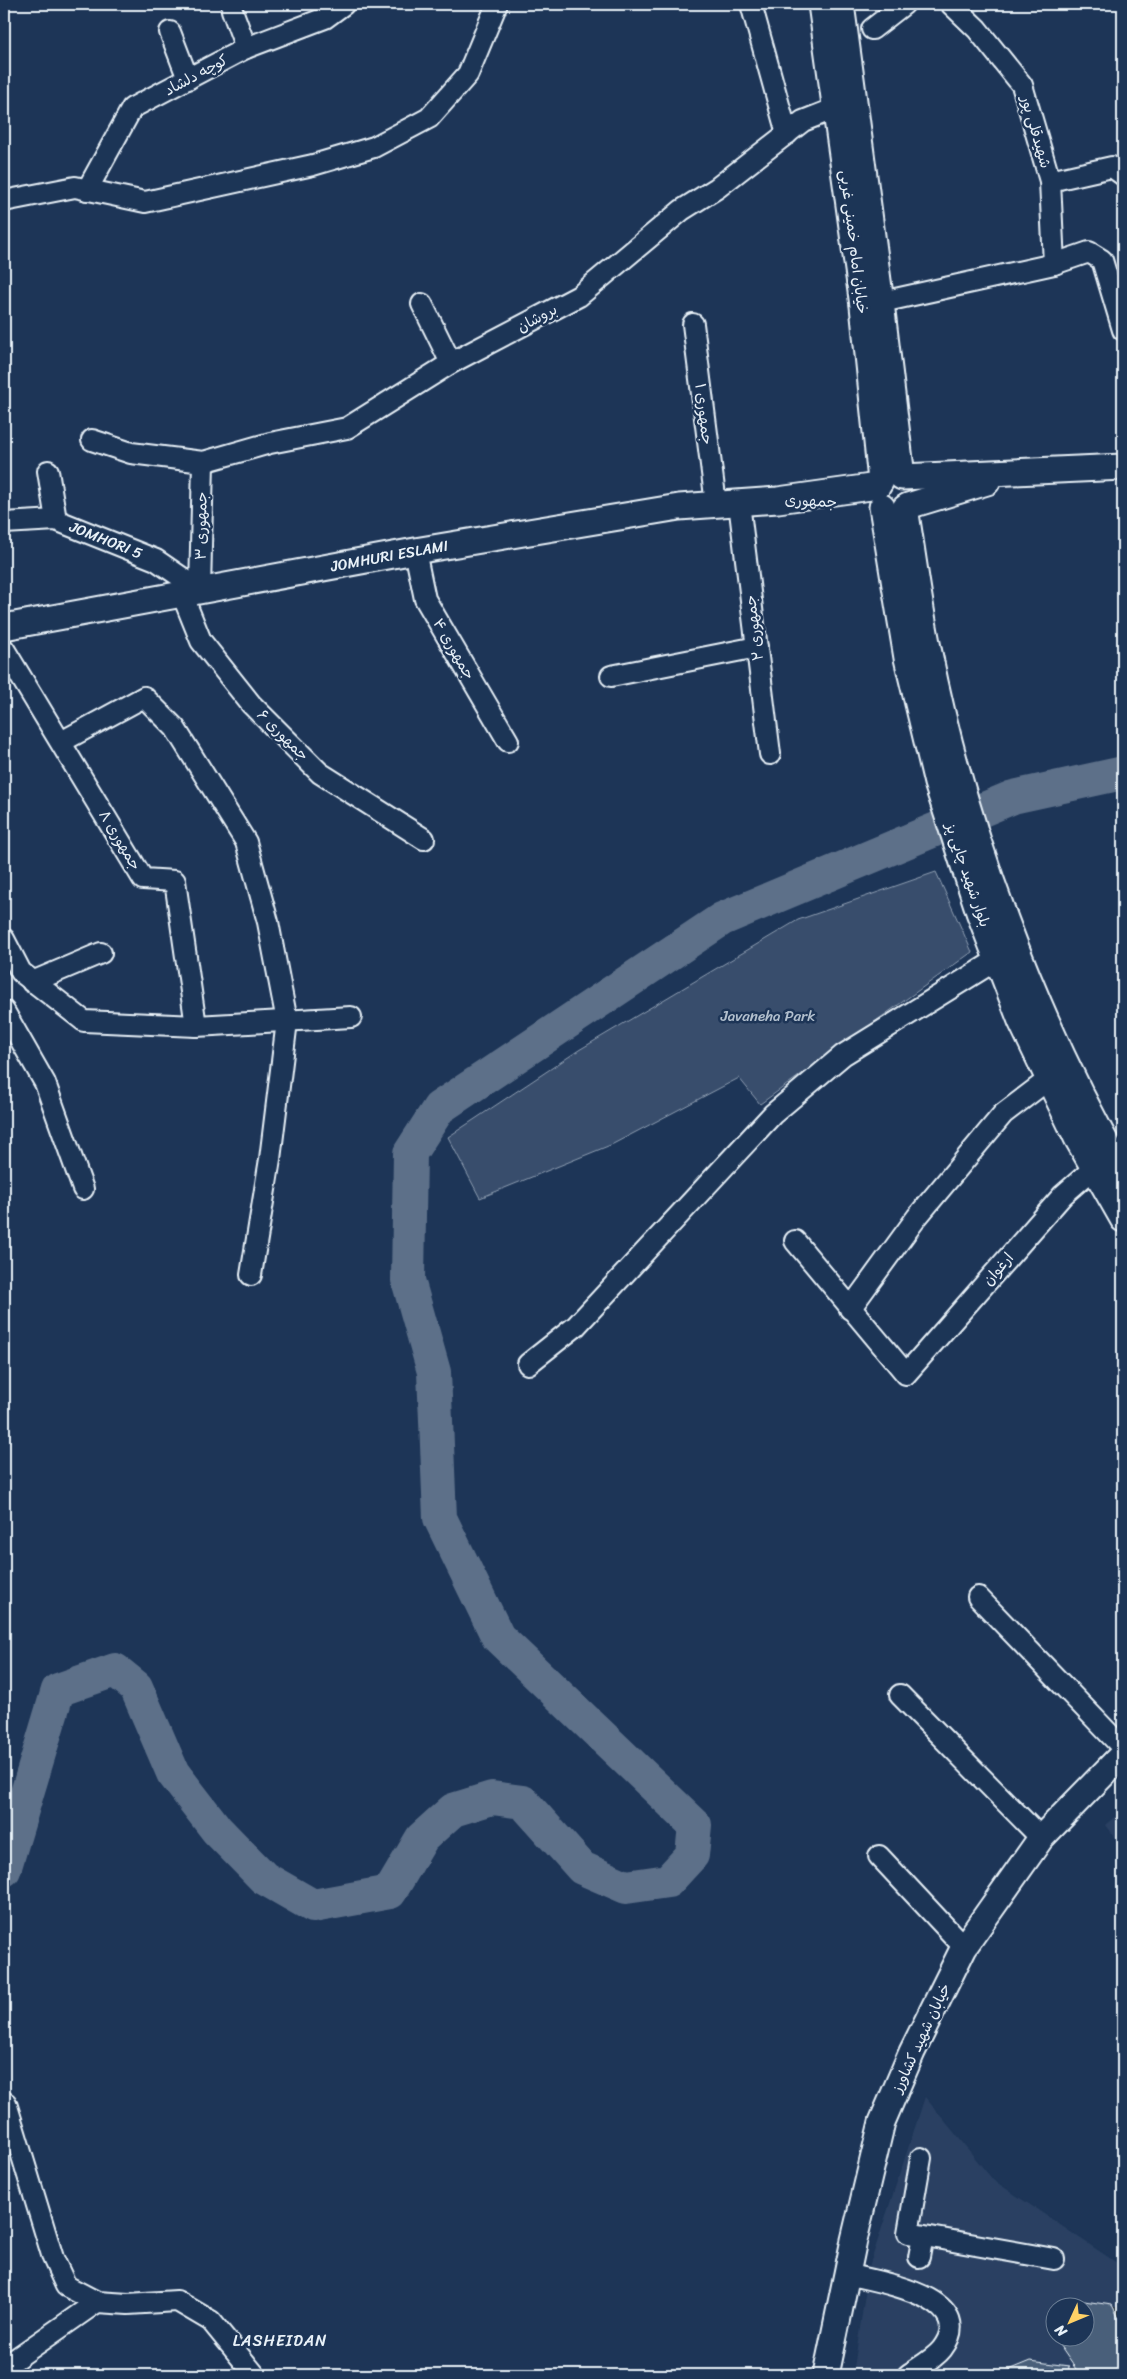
<svg xmlns="http://www.w3.org/2000/svg" width="1127" height="2379" font-family="Sriracha,'Playpen Sans Arabic',sans-serif">
	<style>
		.built { fill: #2a4162; fill-rule: evenodd }
		.green { fill: #374d6c; stroke: #909fb2 }
		.lines { fill: none; stroke-linecap: round; stroke-linejoin: round }
		.river { stroke: #5d7089; stroke-width: 34 }
		.building { fill: #495e7a; stroke: #e8f1f8; filter: url(#shadow) }
		.minor-casing { stroke: #e8f1f8; stroke-width: 24 }
		.major-casing { stroke: #e8f1f8; stroke-width: 29 }
		.minor { stroke: #1d3557; stroke-width: 20 }
		.major { stroke: #1d3557; stroke-width: 25 }
		.labels { text-anchor: middle; dominant-baseline: central; stroke-width: 5; stroke-linejoin: round; paint-order: stroke }
		.street-label { font-size: 15px; fill: #e8f1f8; stroke: #1d3557 }
		.park-label { font-size: 15px; fill: #b3c0ce; stroke: #1d3557 }
		.neighbourhood-label { font-size: 16px; letter-spacing: 1px; fill: #e8f1f8; stroke: #1d3557 }
	</style>
	<defs>
		<filter id="shadow"><feDropShadow dx="5.5" dy="3" stdDeviation="0" flood-color="#0009"/></filter>
	</defs>
	<rect width="100%" height="100%" fill="#1d3557"/>
	<filter id="ink" filterUnits="userSpaceOnUse"><feTurbulence type="fractalNoise" baseFrequency=".02" numOctaves="2"/><feDisplacementMap in="SourceGraphic" scale="10" xChannelSelector="R" yChannelSelector="G"/><feConvolveMatrix kernelMatrix="1 2 1 2 8 2 1 2 1" color-interpolation-filters="sRGB"/></filter>
	<g filter="url(#ink)">
		<g class="built">
			<path d="M1123,1810V1849L1105,1825Z"/>
			<path d="M925,2097L993,2180L1123,2267V2375H853L869,2267ZM1054,2306H1084V2336H1054Z"/>
		</g>
		<path class="green" d="M936,872L972,952L760,1104L739,1078L613,1144L480,1198L448,1137L579,1050L798,920Z"/>
		<g class="lines">
			<path class="river" d="M4,1870L58,1690L115,1670L136,1687L173,1773L217,1830L264,1878L313,1906L390,1892L422,1838L453,1810L492,1798L523,1802L582,1868L626,1887L668,1881L692,1855L695,1825L498,1637L440,1518L434,1372L408,1280L410,1153L439,1108L722,919L1013,797L1123,773"/>
		</g>
		<g class="building">
			<path d="M1084,2301L1112,2305L1123,2326V2375H1080L1053,2336H1084Z"/>
			<path d="M1030,2361L1069,2366L1068,2375H996Z"/>
		</g>
		<g class="lines">
			<g class="minor-casing">
				<g id="minor">
					<path d="M751,4L787,134"/>
					<path d="M951,4L977,29L1022,85L1050,181L1112,167L1123,175"/>
					<path d="M232,10L246,48"/>
					<path d="M872,29L904,4"/>
					<path d="M170,32L188,79"/>
					<path d="M1050,181L1054,264"/>
					<path d="M87,190L132,108L246,48L325,18L344,4"/>
					<path d="M4,201L75,187L145,202L313,165L374,147L429,118L468,74L497,4"/>
					<path d="M422,304L451,363"/>
					<path d="M868,305L1054,264L1089,252L1102,260L1123,330"/>
					<path d="M693,324L716,504"/>
					<path d="M92,440L131,453L203,462L270,443L347,428L451,363L579,296L682,210L717,188L803,121L836,108"/>
					<path d="M48,471L56,520"/>
					<path d="M739,503L770,754"/>
					<path id="s1" d="M4,523L56,520L156,560L200,590"/>
					<path d="M415,551L425,599L508,741"/>
					<path d="M200,590L203,462"/>
					<path d="M182,594L201,641L251,704L320,773L424,839"/>
					<path d="M4,649L143,879L175,881L196,1026"/>
					<path d="M611,676L757,647"/>
					<path d="M61,742L144,697L175,728L246,842L268,922L287,1021L270,1159L251,1275"/>
					<path d="M4,939L21,972L84,1021L196,1026L351,1017"/>
					<path d="M32,982L101,953"/>
					<path d="M4,1011L45,1083L83,1189"/>
					<path d="M795,1241L906,1374L1063,1195L1094,1168"/>
					<path d="M850,1309L917,1217L1003,1114L1049,1079"/>
					<path d="M528,1364L576,1326L773,1114L843,1055L998,959"/>
					<path d="M978,1597L1123,1748"/>
					<path d="M900,1695L1041,1838"/>
					<path d="M879,1856L964,1947"/>
					<path d="M6,2103L53,2258L66,2286L97,2302L128,2304L177,2301L211,2321L255,2375"/>
					<path d="M921,2158L908,2233L1054,2259"/>
					<path d="M919,2257L923,2236"/>
					<path d="M847,2274C878,2282 981,2297 942,2349C934,2359 919,2367 908,2375"/>
					<path d="M4,2367L97,2302"/>
				</g>
			</g>
			<g class="major-casing">
				<g id="major">
					<path d="M821,4L863,306L881,481"/>
					<path d="M841,4L881,303L902,477L1123,467"/>
					<path d="M908,506L987,482"/>
					<path d="M882,507L907,658L937,783L979,912L1021,1021L1077,1138L1123,1219"/>
					<path d="M905,508C913,556 919,605 929,653C964,829 1034,1018 1123,1173"/>
					<path id="s2" d="M4,627L415,551L679,507L778,500L878,486"/>
					<path d="M826,2375L854,2240L882,2122L912,2052L964,1947L1041,1838L1123,1754"/>
				</g>
			</g>
			<use href="#minor" class="minor"/>
			<use href="#major" class="major"/>
		</g>
	</g>
	<g class="labels">
		<g class="street-label">
			<text transform="translate(196 75) rotate(-28)">کوچه دلشاد</text>
			<text transform="translate(1036 132) rotate(74)">شهیدقلی پور</text>
			<text transform="translate(854 242) rotate(83)">خیابان امام خمینی غربی</text>
			<text transform="translate(537 318) rotate(-28)">بروشان</text>
			<text transform="translate(704 414) rotate(83)">جمهوری ۱</text>
			<text transform="translate(811 501) rotate(3)">جمهوری</text>
			<text transform="translate(201 526) rotate(-89)">جمهوری ۳</text>
			<text stroke="none"><textPath href="#s1" startOffset="106">JOMHORI 5</textPath></text>
			<text stroke="none"><textPath href="#s2" startOffset="392">JOMHURI ESLAMI</textPath></text>
			<text transform="translate(754 628) rotate(-97)">جمهوری ۲</text>
			<text transform="translate(454 649) rotate(60)">جمهوری ۴</text>
			<text transform="translate(283 735) rotate(45)">جمهوری ۶</text>
			<text transform="translate(120 840) rotate(59)">جمهوری ۸</text>
			<text transform="translate(968 875) rotate(71)">بلوار شهید چایی پز</text>
			<text transform="translate(998 1269) rotate(-49)">ارغوان</text>
			<text transform="translate(921 2038) rotate(-65)">خیابان شهید کشاورز</text>
		</g>
		<g class="park-label">
			<text x="768" y="1016">Javaneha Park</text>
		</g>
		<g class="neighbourhood-label">
			<text x="280" y="2340">LASHEIDAN</text>
		</g>
	</g>
	<rect width="1127" height="2379" fill="none" stroke="#1d3557" stroke-width="20"/>
	<rect x="10" y="10" width="1107" height="2359" fill="none" stroke="#e8f1f8" stroke-width="2" filter="url(#ink)"/>
	<g transform="translate(1070 2322) rotate(226)"><circle r="24" fill="#1d3557" stroke="#6e8097"/>
	<path d="M0-4L9 19L0 12L-9 19Z" fill="#ffd166"/>
	<text y="-8" font-size="14" font-weight="bold" text-anchor="middle" fill="#e8f1f8">N</text>
	</g>
</svg>
